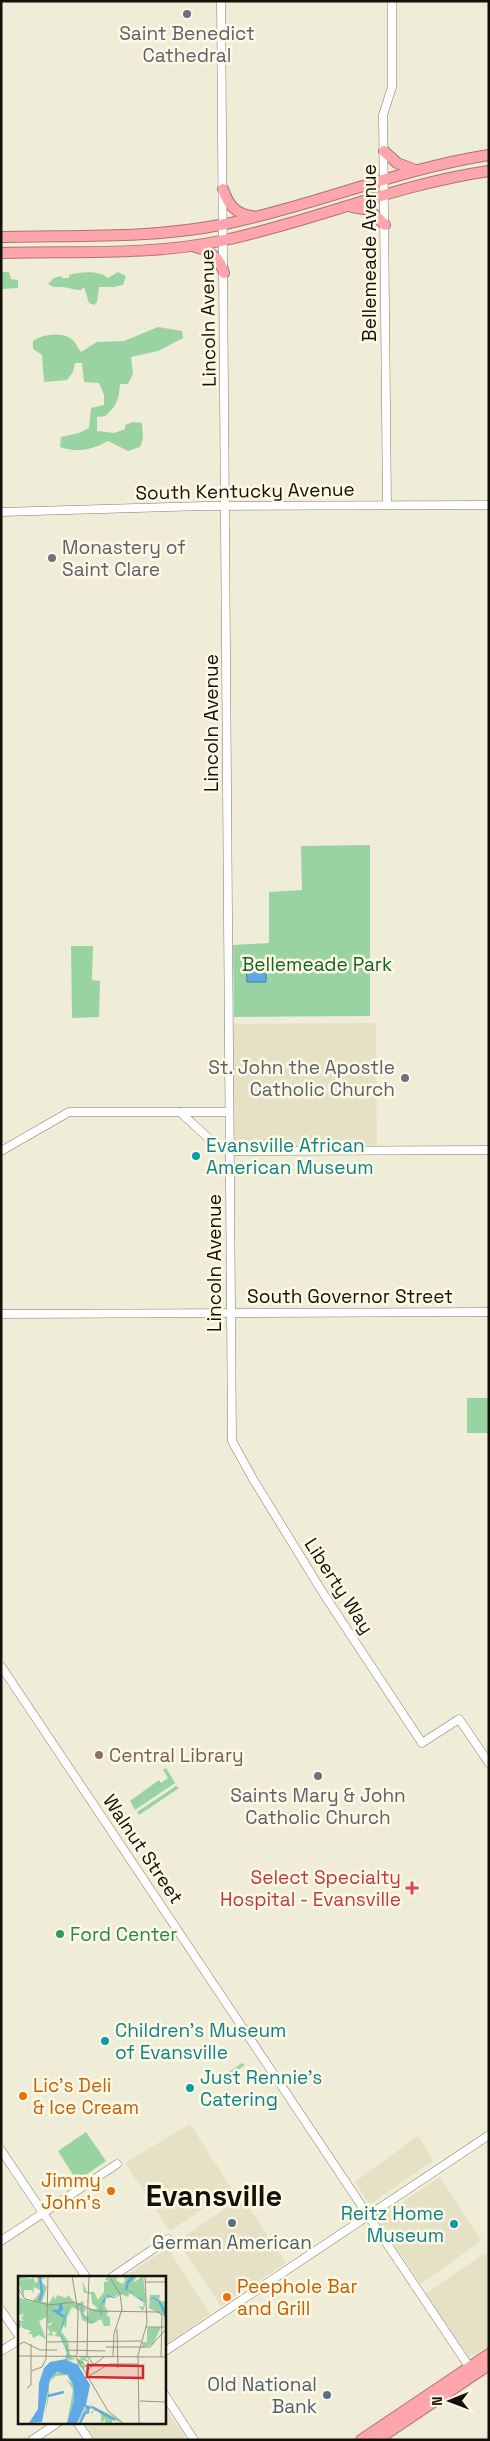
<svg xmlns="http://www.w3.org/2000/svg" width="490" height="2441" font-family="'Space Grotesk',sans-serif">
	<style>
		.built { fill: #e6e1c5 }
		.green { fill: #99d3a1 }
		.water { fill: #5faae5; stroke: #487ca3 }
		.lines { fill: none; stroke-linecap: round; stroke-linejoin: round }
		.secondary-casing { stroke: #827f6d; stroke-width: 9 }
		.highway-casing { stroke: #ac7273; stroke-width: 12 }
		.secondary { stroke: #fff; stroke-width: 8 }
		.highway { stroke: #ffa6ac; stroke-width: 10 }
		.worship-dot { fill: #6b7280; stroke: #fdf9e5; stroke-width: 2 }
		.culture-dot { fill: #0f9aa8; stroke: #fdf9e5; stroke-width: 2 }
		.education-dot { fill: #8d6e63; stroke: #fdf9e5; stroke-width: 2 }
		.health-dot { fill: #e0444e; stroke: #fdf9e5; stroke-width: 2 }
		.leisure-dot { fill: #2e9e5b; stroke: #fdf9e5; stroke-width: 2 }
		.food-dot { fill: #e8710a; stroke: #fdf9e5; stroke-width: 2 }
		.service-dot { fill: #5c6f8a; stroke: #fdf9e5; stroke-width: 2 }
		.labels { text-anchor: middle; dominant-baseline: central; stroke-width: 5; stroke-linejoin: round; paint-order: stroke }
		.worship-label { font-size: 19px; fill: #5b616d; stroke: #fdf9e5 }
		.street-label { font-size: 19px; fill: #12110a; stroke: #fdf9e5 }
		.park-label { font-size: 19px; fill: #126129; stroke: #fdf9e5 }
		.culture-label { font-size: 19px; fill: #0d838f; stroke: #fdf9e5; text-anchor: start }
		.education-label { font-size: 19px; fill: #785e54; stroke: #fdf9e5; text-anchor: start }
		.health-label { font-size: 19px; fill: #be3a42; stroke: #fdf9e5; text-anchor: end }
		.leisure-label { font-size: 19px; fill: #27864d; stroke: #fdf9e5; text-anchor: start }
		.food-label { font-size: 19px; fill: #c56008; stroke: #fdf9e5; text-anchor: start }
		.service-label { font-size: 19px; fill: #4e5e75; stroke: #fdf9e5 }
		.town-label { font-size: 29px; font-weight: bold; fill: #12110a; stroke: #fdf9e5 }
		.inset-river { fill: none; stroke: #5faae5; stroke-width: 2.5 }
		.inset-road { fill: none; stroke: #979486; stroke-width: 1 }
		.view { fill: #d62828; fill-opacity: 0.15; stroke: #d62828; stroke-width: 2.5 }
		.inset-edge { fill: none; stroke: #12110a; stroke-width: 2.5 }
	</style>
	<rect width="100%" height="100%" fill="#efecd8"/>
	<g class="built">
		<path d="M376,1023L377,1149L232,1150V1024Z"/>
		<path d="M190,2124L232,2189L170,2231L125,2163Z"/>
		<path d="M416,2137H419L433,2161L372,2203H368L355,2182Z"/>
		<path d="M440,2177L481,2241L421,2284L377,2219Z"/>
		<path d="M242,2197L286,2263L221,2306L177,2241Z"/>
		<path d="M169,2247L176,2262L210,2314L164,2346V2277H124Z"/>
		<path d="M489,2253V2347L469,2357L426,2294L482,2255Z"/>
		<path d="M164,2406L185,2438L183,2440H95L84,2422H164Z"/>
	</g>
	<g class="green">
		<path d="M1,272H9L11,279L18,280V288L1,289Z"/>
		<path d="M118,272L126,276L123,285L113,287H99L97,302L94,305L89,303L84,287L81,290C75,290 73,289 68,288C60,285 56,290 48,284L54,278L62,276V278H69V275C81,272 98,270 108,278Z"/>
		<path d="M158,327L182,331L183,338L158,351L131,357L133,374L128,384H120C119,399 117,406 105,416L97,417V431L114,433L125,429V425L133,422L142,423L143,439L140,447L128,451L108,441C91,450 79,453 60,447L61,437L79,433L89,428L91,408L104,405V395L99,383L84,382L82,363H75L73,372L67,380L44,382L42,355L33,349V341C41,335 58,332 68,337C75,340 77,347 81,352L97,342L124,341Z"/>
		<path d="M370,845V1016L234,1017L233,945L269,943V892L302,890L301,846Z"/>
		<path d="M71,946H93L92,980L100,981L99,1017L72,1018Z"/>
		<rect x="467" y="1398" width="22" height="35"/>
		<path d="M166,1768L175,1783L135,1810L130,1801L159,1780L161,1783L168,1778L163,1770Z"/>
		<path d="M176,1786L179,1788L139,1815L137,1812Z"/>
		<path d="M242,2063L245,2065L217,2084L216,2081Z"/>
		<path d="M86,2132L106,2161L77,2181L58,2151Z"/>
	</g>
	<path class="water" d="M246,962L254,963V967H266V982H247Z"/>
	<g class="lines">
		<g class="secondary-casing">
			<g id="secondary">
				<path d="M221,1L232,1441L253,1479L323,1593L422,1743L459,1719L489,1763"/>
				<path d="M387,505L383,115L392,87V1"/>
				<path d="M1,512L204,506L489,505"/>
				<path d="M180,1112H229"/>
				<path d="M1,1151L69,1112H180L216,1145L229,1151L489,1150"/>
				<path d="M1,1314L489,1312"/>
				<path d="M1,1666L472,2371"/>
				<path d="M1,2150L86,2277"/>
				<path d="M1,2241L117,2164"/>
				<path d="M112,2277L168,2239"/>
				<path d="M1,2310L19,2336"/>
				<path d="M1,2351L19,2340"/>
				<path d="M164,2352L489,2135"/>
				<path d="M164,2394L194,2440"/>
				<path d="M77,2422L89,2440"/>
				<path d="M32,2440L59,2422"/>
			</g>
		</g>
		<g class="highway-casing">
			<g id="highway">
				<path d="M384,151L397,163L415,170"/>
				<path d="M223,189C228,204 235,214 252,216"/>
				<path d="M352,207L370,210L385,225"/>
				<path d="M1,237C75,235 152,239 225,224C314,206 398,169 489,155"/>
				<path d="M195,247C211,251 219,257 224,273"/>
				<path d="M1,253C75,251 152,256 225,240C314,221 398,184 489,171"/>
				<path d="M361,2440L489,2354"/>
				<path d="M377,2440L489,2365"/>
			</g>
		</g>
		<use href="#secondary" class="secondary"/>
		<use href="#highway" class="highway"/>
	</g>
	<g class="worship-dot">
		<circle cx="187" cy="14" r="5"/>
		<circle cx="52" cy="558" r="5"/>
		<circle cx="405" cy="1078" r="5"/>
		<circle cx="318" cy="1776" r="5"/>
	</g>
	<g class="culture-dot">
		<circle cx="196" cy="1156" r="5"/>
		<circle cx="105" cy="2041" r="5"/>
		<circle cx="190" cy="2088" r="5"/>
		<circle cx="454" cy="2224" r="5"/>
	</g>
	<circle class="education-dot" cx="99" cy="1755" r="5"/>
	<path class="health-dot" d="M409.5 1880.5h5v5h5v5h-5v5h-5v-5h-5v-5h5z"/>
	<circle class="leisure-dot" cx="60" cy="1934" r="5"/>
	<g class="food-dot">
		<circle cx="23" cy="2096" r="5"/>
		<circle cx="111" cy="2191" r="5"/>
		<circle cx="227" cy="2297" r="5"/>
	</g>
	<g class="service-dot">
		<circle cx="232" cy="2223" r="5"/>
		<circle cx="327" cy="2395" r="5"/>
	</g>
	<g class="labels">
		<g class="worship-label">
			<text x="187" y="33">Saint Benedict<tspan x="187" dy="22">Cathedral</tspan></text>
			<text x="62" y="547" text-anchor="start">Monastery of<tspan x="62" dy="22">Saint Clare</tspan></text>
			<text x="395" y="1067" text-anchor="end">St. John the Apostle<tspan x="395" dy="22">Catholic Church</tspan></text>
			<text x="318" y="1795">Saints Mary &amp; John<tspan x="318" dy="22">Catholic Church</tspan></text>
		</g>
		<g class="street-label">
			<text transform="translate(369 253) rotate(-90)">Bellemeade Avenue</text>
			<text transform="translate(208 318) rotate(-91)">Lincoln Avenue</text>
			<text transform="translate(245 491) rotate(-1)">South Kentucky Avenue</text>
			<text transform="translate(211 723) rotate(-90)">Lincoln Avenue</text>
			<text transform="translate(214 1263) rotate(-90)">Lincoln Avenue</text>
			<text x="350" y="1296">South Governor Street</text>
			<text transform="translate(339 1586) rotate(57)">Liberty Way</text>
			<text transform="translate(143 1849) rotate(56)">Walnut Street</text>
		</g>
		<g class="park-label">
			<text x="317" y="964">Bellemeade Park</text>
		</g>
		<g class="culture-label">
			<text x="206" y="1145">Evansville African<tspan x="206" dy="22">American Museum</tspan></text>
			<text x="115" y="2030">Children's Museum<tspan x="115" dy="22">of Evansville</tspan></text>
			<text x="200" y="2077">Just Rennie's<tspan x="200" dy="22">Catering</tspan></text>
			<text x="444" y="2213" text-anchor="end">Reitz Home<tspan x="444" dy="22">Museum</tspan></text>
		</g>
		<g class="education-label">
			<text x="109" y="1755">Central Library</text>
		</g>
		<g class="health-label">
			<text x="401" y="1877">Select Specialty<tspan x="401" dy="22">Hospital - Evansville</tspan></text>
		</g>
		<g class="leisure-label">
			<text x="70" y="1934">Ford Center</text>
		</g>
		<g class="food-label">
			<text x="33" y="2085">Lic's Deli<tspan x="33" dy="22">&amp; Ice Cream</tspan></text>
			<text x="101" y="2180" text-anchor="end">Jimmy<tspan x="101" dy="22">John's</tspan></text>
			<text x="237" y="2286">Peephole Bar<tspan x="237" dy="22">and Grill</tspan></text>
		</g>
		<g class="service-label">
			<text x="232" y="2242">German American</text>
			<text x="317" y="2384" text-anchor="end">Old National<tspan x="317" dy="22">Bank</tspan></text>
		</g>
		<g class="town-label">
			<text x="214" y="2195">Evansville</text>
		</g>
	</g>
	<g transform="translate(18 2276)">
		<rect width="148" height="148" fill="#efecd8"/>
		<path d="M0,0L13,3L15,0L17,7L20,5L18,0L28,2L21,4L29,11L24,26L31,27L36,19V24L40,19L48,22L50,19L58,28L65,25L66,30L63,29L69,33L65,37L70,42L71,33H80L74,27L73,18L66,17L64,5L69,16H76L80,24L86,16V6L92,5L87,4L89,0L92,3L93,0H100L98,4L104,8L107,5L106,0H119L115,7L125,0L128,26L125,35L120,30L125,31L126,27L112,17L110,21L102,18L88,23L87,31L90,35L89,40L92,41V50H86L83,43L73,48L64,44L62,35L54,31L49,41L48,53L46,49L43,55L50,65L52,79L59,80L54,82L59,83V84L64,83L60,80L81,81L67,82L71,85V88L68,90L70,86L65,84L66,88H61L68,90L66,93L56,87L59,88V83L52,84L56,87L47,81L49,77L43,61L36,60L39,57L34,55L35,60L29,59L32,57L29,50L33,49L34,46L29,49V41L24,43L26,52L24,44L21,45L28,63L21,59L15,62L14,58H10L13,55L4,52L3,45V52L0,51V44L6,45L3,42L6,38L0,39V21L14,26L23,15L16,11L15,18L14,14H6V22L12,24L6,22L0,5L8,3L0,4ZM132,19H142L141,24L147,26V46L146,40L131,32ZM143,51L135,68L124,72V66H129V52ZM38,97H47L52,101L55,108L56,124L49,147L55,114L49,104L46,115L49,104L54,108L49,99L38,100L31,106V120L27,139L31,105ZM70,128L99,142L104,147L94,143V147H87V143L83,147V138L79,135H75L74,139L73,136H67L59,147L68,130L72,136L77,134Z" fill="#99d3a1"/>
		<path d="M109,14L114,16L117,20L123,22L126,26L134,21L139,23L142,25L147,33V41L140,25L133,22L126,26L109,14L97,22L87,20V26L82,28L84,36L83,42L80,45L73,47L65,39L64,36L63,31L51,28L46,47L41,58L44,61L47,72L49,69H50L48,73L51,79L49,84L60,89L72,109L68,129L74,131L70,135L67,130L59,147H49L56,124L55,108L50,99L39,96L32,103L24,146L11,147L20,133L21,107L26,92L32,86L48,83L50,79L41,57L51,28L64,31L65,38L73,46L80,45L83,42L82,29L88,19L97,21Z" fill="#5faae5"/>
		<path class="inset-river" d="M108,14L110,6L116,0M21,25L24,17L22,0M43,28L44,34L42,31V35H37L46,41M30,120L46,116M74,131L97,144M62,147L67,137L71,136"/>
		<path class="inset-road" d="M54,0L60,35L59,79M91,0L102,18L104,33L96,58L95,80M127,6H148M0,12L7,23L32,29L56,26L77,35L141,36L144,40L143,81M70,24L69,80L76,89M70,25L71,0M128,51H146M99,53L100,92M28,66L123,65M0,69L6,66L22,74H39M88,71H111M111,71H132L148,53M49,74L87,75M57,79L90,135L105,147M0,80L148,81M59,83L72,93M13,95L24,91L28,83L30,0M68,95L87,80M71,100L91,88H120M9,112L13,109V68M122,125L148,126M121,147L120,79L129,47L127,0"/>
		<path class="view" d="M70,89L125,90V102L69,101Z"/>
		<rect width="148" height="148" class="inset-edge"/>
	</g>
	<rect width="490" height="2441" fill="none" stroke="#12110a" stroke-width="5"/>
	<g transform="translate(450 2401) rotate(269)" stroke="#fdf9e5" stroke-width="4" paint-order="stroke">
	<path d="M0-4L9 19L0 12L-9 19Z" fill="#12110a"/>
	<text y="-8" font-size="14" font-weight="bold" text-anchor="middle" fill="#12110a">N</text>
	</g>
</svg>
